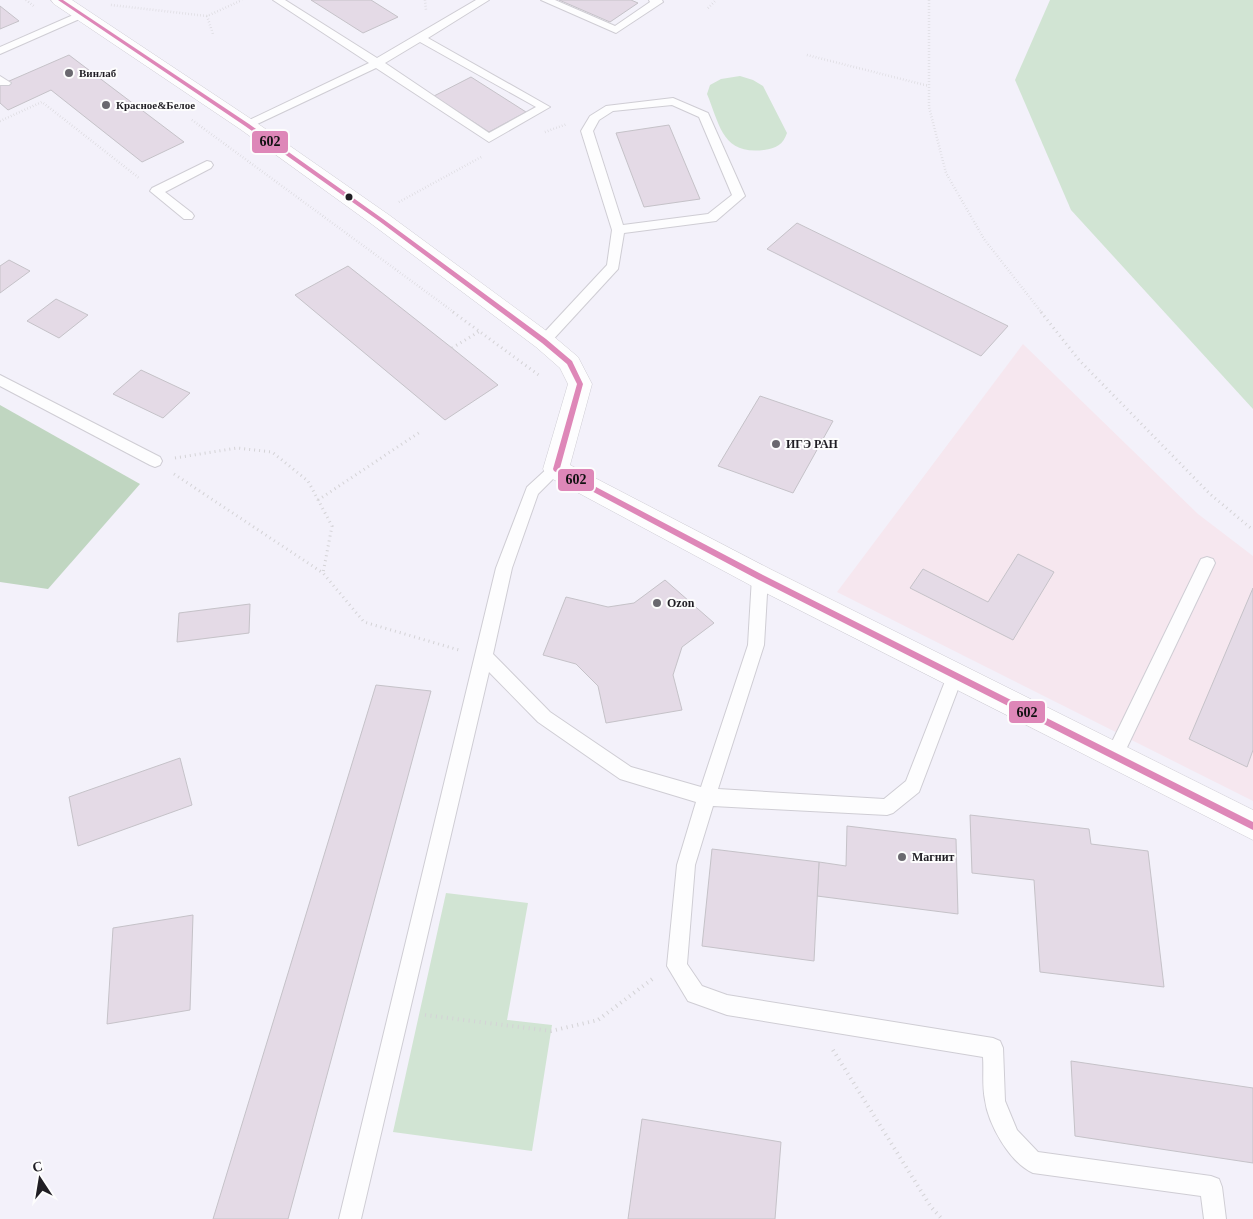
<svg xmlns="http://www.w3.org/2000/svg" width="1253" height="1219" font-family="'Times New Roman',serif">
	<style>
		.industrial { fill: #f6e7ef }
		.green { fill: #d1e4d3 }
		.forest { fill: #c0d6c1 }
		.building { fill: #e4dae6; stroke: #c5c2c8 }
		.lines { fill: none; stroke-linecap: round; stroke-linejoin: round }
		.lane-casing { stroke: #cfcdd4; stroke-width: 2 }
		.street-casing { stroke: #cfcdd4; stroke-width: 1 }
		.path-far2 { stroke: #d4d3d6; stroke-width: 2.5; stroke-dasharray: 0.5 2.5; stroke-linecap: butt }
		.path-far1 { stroke: #d4d3d6; stroke-width: 3; stroke-dasharray: 1 4; stroke-linecap: butt }
		.path { stroke: #d4d3d6; stroke-width: 4; stroke-dasharray: 1 4.5; stroke-linecap: butt }
		.lane { fill: #fdfdfe; fill-rule: evenodd }
		.street { fill: #fdfdfe; fill-rule: evenodd }
		.bus-1-casing { stroke: #fdfdfd; stroke-width: 3 }
		.bus-1 { fill: #de87b8; fill-rule: evenodd }
		.poi-dot { fill: #6a686f; stroke: #fdfdfd; stroke-width: 2 }
		.bus-dot { fill: #201e24; stroke: #fdfdfd; stroke-width: 2 }
		.labels { text-anchor: middle; dominant-baseline: central; stroke-width: 4; stroke-linejoin: round; paint-order: stroke }
		.far-poi-label { font-size: 11px; font-weight: bold; fill: #201e24; stroke: #fdfdfd; text-anchor: start }
		.poi-label { font-size: 12px; font-weight: bold; fill: #201e24; stroke: #fdfdfd; text-anchor: start }
		.line-badge { stroke: #fdfdfd; stroke-width: 2 }
		.pale-badge-label { font-size: 14px; text-anchor: middle; font-weight: bold; fill: #111 }
	</style>
	<rect width="100%" height="100%" fill="#f3f1fa"/>
	<path class="industrial" d="M1023,344L1198,514L1253,556V801L837,592Z"/>
	<g class="green">
		<path d="M1050,0H1253V409L1071,210L1015,80Z"/>
		<path d="M740,76L753,80L763,86L787,133C783,145 776,148 764,150C722,155 720,125 707,94L710,85L721,79Z"/>
		<path d="M446,893L528,903L507,1020L552,1025L532,1151L393,1132Z"/>
	</g>
	<path class="forest" d="M0,405L140,484L48,589L0,582Z"/>
	<g class="building">
		<path d="M311,0H371L398,17L363,33Z"/>
		<path d="M559,0H631L638,3L610,22Z"/>
		<path d="M0,6L19,21L0,29Z"/>
		<path d="M69,55L184,142L142,162L51,90L8,110L0,103V85Z"/>
		<path d="M471,77L526,112L489,132L434,96Z"/>
		<path d="M669,125L700,199L644,207L616,133Z"/>
		<path d="M797,223L1008,326L981,356L767,249Z"/>
		<path d="M9,260L30,271L0,293V266Z"/>
		<path d="M348,266L452,348L498,385L445,420L295,295Z"/>
		<path d="M56,299L88,315L59,338L27,321Z"/>
		<path d="M141,370L190,393L163,418L113,394Z"/>
		<path d="M760,396L833,421L793,493L718,466Z"/>
		<path d="M1018,554L1054,572L1013,640L910,588L923,569L988,602Z"/>
		<path d="M665,580L714,623L682,647L673,675L682,710L606,723L598,686L576,664L543,655L566,597L608,607L634,603Z"/>
		<path d="M1253,588V750L1247,767L1189,739Z"/>
		<path d="M250,604L249,633L177,642L179,613Z"/>
		<path d="M376,685L431,691L288,1219H213Z"/>
		<path d="M180,758L192,805L78,846L69,797Z"/>
		<path d="M970,815L1089,829L1091,844L1148,851L1164,987L1040,972L1034,880L972,873Z"/>
		<path d="M847,826L956,839L958,914L817,896L819,862L846,866Z"/>
		<path d="M712,849L819,862L814,961L702,946Z"/>
		<path d="M193,915L190,1010L107,1024L113,928Z"/>
		<path d="M1071,1061L1253,1088V1163L1075,1136Z"/>
		<path d="M642,1119L781,1142L775,1219H628Z"/>
	</g>
	<g class="lines">
		<g class="lane-casing">
			<g id="lane">
				<path d="M273,0H285L377,58L476,0H489L428,38L550,107L489,142L376,68L251,127H243L241,125L243,123L369,63ZM420,42L536,107L489,133L385,63Z"/>
				<path d="M541,0H555L615,26L650,2L649,0H662L663,2L616,33Z"/>
				<path d="M80,12L84,13L85,15L84,17L0,54V47Z"/>
				<path d="M0,76L11,83L9,85H0Z"/>
				<path d="M673,98L708,113L745,196L716,221L624,233L618,269L549,344H539L537,341L539,338L607,265L612,230L581,131L590,116L606,106ZM672,105L699,117L732,195L708,214L623,225L593,131L599,120L613,111Z"/>
				<path d="M207,161L211,162L213,165L211,168L165,192L192,213L194,216L192,219H184L150,191L152,188Z"/>
				<path d="M0,375L160,457L162,461L160,465L155,467L150,465L0,386Z"/>
				<path d="M556,463L561,465L563,469L538,494L512,568L493,654L550,712L631,767L701,787L748,645L752,577L754,572L760,571L766,572L768,577L764,645L718,789L884,799L906,781L949,671L955,669L961,671L963,676L919,792L893,813L887,815L713,806L695,865L687,964L702,986L727,995L993,1038L1000,1041L1003,1048L1005,1101L1017,1130L1038,1152L1211,1176L1219,1179L1222,1187L1226,1219H1204L1201,1196L1033,1173C1010,1163 988,1124 985,1100C982,1086 984,1071 983,1057L727,1015L688,1001L667,966L677,865L696,802L620,779L538,722L489,672L361,1219H339L496,568L527,487L551,465Z"/>
				<path d="M1207,557L1213,559L1215,563L1120,762L1114,764L1108,762L1105,756L1108,750L1199,563L1201,559Z"/>
			</g>
		</g>
		<g class="street-casing">
			<path id="street" d="M51,0H72L254,121L389,215L552,335L578,357L592,384L570,465L770,569L1253,810V840L750,585L547,476L543,469L568,384L560,368L536,347L373,225L240,129L54,4Z"/>
		</g>
		<g class="path-far2">
			<path d="M26,0L35,7"/>
			<path d="M425,0L426,10"/>
			<path d="M929,0V107L946,173L984,239L1042,313"/>
			<path d="M111,5L207,16L242,0"/>
			<path d="M708,8L716,0"/>
			<path d="M207,16L213,34"/>
			<path d="M807,55L929,86"/>
			<path d="M192,120L455,313"/>
			<path d="M0,121L42,102L139,178"/>
			<path d="M545,132L567,124"/>
			<path d="M399,202L483,156"/>
		</g>
		<g class="path-far1">
			<path d="M453,312L540,376"/>
			<path d="M1041,312L1079,360L1210,494L1253,530"/>
			<path d="M452,348L480,331"/>
			<path d="M175,458L237,448L272,452L308,481L332,526L323,573"/>
			<path d="M174,474L323,573L364,622L459,650"/>
			<path d="M318,500L420,432"/>
		</g>
		<g class="path">
			<path d="M425,1015L551,1031L598,1020L655,977"/>
			<path d="M833,1050L931,1207L942,1219"/>
		</g>
		<use href="#lane" class="lane"/>
		<use href="#street" class="street"/>
		<g class="bus-1-casing">
			<path id="bus-1" d="M58,0H63L249,124L383,219L546,339L572,361L583,384L560,468L763,575L1253,822V830L757,579L554,471L553,469L577,384L567,364L542,343L379,221L245,126Z"/>
		</g>
		<use href="#bus-1" class="bus-1"/>
	</g>
	<g class="poi-dot">
		<circle cx="69" cy="73" r="5"/>
		<circle cx="106" cy="105" r="5"/>
		<circle cx="776" cy="444" r="5"/>
		<circle cx="657" cy="603" r="5"/>
		<circle cx="902" cy="857" r="5"/>
	</g>
	<circle class="bus-dot" cx="349" cy="197" r="4.5"/>
	<g class="labels">
		<g class="far-poi-label">
			<text x="79" y="73">Винлаб</text>
			<text x="116" y="105">Красное&amp;Белое</text>
		</g>
		<g class="poi-label">
			<text x="786" y="444">ИГЭ РАН</text>
			<text x="667" y="603">Ozon</text>
			<text x="912" y="857">Магнит</text>
		</g>
	</g>
	<g class="line-badge">
		<rect x="251" y="130" width="38" height="24" rx="5" fill="#de87b8"/>
		<rect x="557" y="468" width="38" height="24" rx="5" fill="#de87b8"/>
		<rect x="1008" y="700" width="38" height="24" rx="5" fill="#de87b8"/>
	</g>
	<g class="pale-badge-label">
		<text x="270" y="146">602</text>
		<text x="576" y="484">602</text>
		<text x="1027" y="717">602</text>
	</g>
	<g transform="translate(40 1179) rotate(348)" stroke="#fdfdfd" stroke-width="4" paint-order="stroke">
	<path d="M0-4L9 19L0 12L-9 19Z" fill="#201e24"/>
	<text y="-8" font-size="14" font-weight="bold" text-anchor="middle" fill="#201e24">С</text>
	</g>
</svg>
